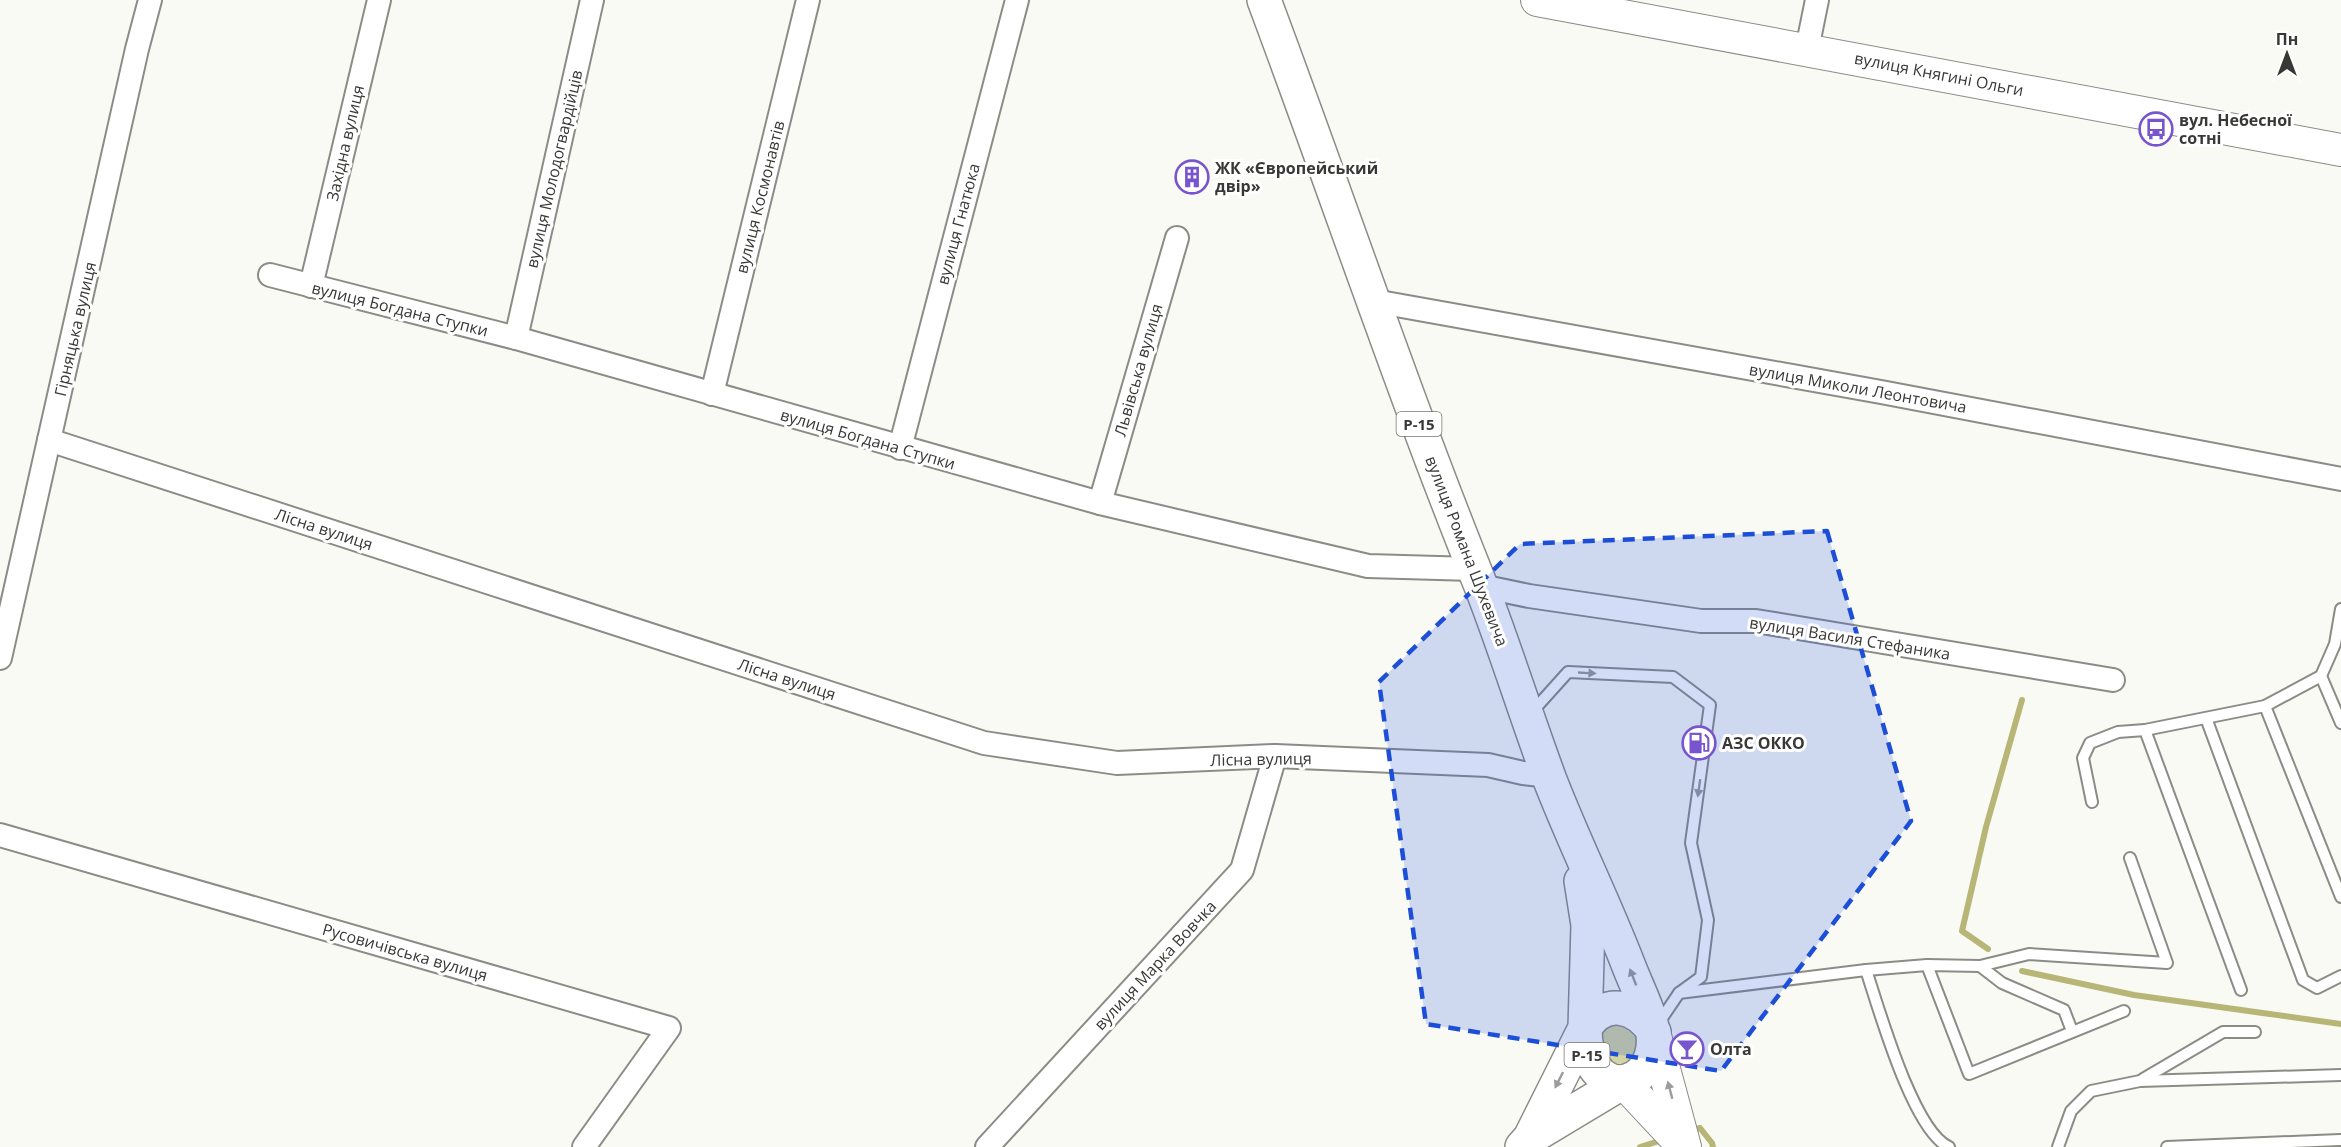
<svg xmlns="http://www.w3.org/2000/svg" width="2341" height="1147" font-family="'Open Sans',sans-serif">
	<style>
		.green { fill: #d5d4a3 }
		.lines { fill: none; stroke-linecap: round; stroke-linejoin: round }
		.stream { stroke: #b7b676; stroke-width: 6 }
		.lane-casing { stroke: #8c8c87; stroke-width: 14 }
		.street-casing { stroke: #8c8c87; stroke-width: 26 }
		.secondary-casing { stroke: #8c8c87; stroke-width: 34 }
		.primary-casing { stroke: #8c8c87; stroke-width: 36 }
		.lane { stroke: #fff; stroke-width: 10 }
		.street { stroke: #fff; stroke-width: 22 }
		.secondary { stroke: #fff; stroke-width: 32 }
		.primary { stroke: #fff; stroke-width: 33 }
		.oneway { fill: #9c9c9a }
		.marked { fill: #1d4ed8; fill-opacity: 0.2; stroke: #1d4ed8; stroke-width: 4.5; stroke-dasharray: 12 8; stroke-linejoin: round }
		.labels { text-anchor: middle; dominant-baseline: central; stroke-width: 6; stroke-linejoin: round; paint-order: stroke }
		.shield { fill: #fff; stroke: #747472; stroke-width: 1.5 }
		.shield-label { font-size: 15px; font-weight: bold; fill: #383836 }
		.street-label { font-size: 16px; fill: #383836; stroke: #fff }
		.poi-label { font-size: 16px; font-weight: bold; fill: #383836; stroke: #fff; text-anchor: start }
	</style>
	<rect width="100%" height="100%" fill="#fafaf5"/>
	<path class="green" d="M1627,1020L1642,1046L1627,1063H1612L1597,1038L1605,1024Z"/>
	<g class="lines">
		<g class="stream">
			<path d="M1988,949L1962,931L1986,827L2022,700"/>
			<path d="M2022,971L2134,995L2341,1024"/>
			<path d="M1689,1131L1700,1128L1712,1143L1713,1147"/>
			<path d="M1640,1147L1662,1140"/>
		</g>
		<g class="lane-casing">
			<g id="lane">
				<path d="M2321,676L2341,723"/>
				<path d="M2265,706L2341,897"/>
				<path d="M1532,712L1568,672L1673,677L1710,705L1691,843L1708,920L1701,977L1679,993L1658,1024"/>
				<path d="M2206,718L2303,980L2317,988L2341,976"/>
				<path d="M2145,730L2241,990"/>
				<path d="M2092,802L2083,758L2090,743L2118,732L2145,730L2265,706L2321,676L2335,644L2341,609"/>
				<path d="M1927,965L1969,1074L2124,1011"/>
				<path d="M1980,966L2029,954L2167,963L2130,858"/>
				<path d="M1866,970C1879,1009 1913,1131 1949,1147"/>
				<path d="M1679,993L1866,970L1927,965L1980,966L2002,983L2064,1010L2072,1031"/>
				<path d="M2143,1079L2223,1032H2255"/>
				<path d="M2058,1147L2071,1111L2091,1091L2140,1081L2341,1075"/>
				<path d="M2167,1147L2340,1140"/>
			</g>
		</g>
		<g class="street-casing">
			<g id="street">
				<path d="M1807,49L1817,0"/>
				<path d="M270,275L516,338L1100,503L1368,566L1473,569"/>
				<path d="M311,286L379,0"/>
				<path d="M1374,301L1881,392L2341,479"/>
				<path d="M516,338L592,0"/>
				<path d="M712,394L808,0"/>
				<path d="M49,440L984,743L1117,763L1275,756L1488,765L1523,773L1549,776"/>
				<path d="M900,448L1017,0"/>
				<path d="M1100,503L1177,238"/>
				<path d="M1481,586L1529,596L1701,621H1756L2113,680"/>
				<path d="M0,658L137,49L150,0"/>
				<path d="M0,835L669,1028L584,1147"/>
				<path d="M987,1147L1242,870L1275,756"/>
			</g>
		</g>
		<g class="secondary-casing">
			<g id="secondary">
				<path d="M1537,0L2341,150"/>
				<path d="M1654,1032L1685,1147"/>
				<path d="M1623,1082L1682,1145"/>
			</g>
		</g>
		<g class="primary-casing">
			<g id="primary">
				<path d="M1264,0C1337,195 1403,393 1481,586C1506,650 1526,716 1550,780C1574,842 1604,902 1628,964C1635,983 1652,1016 1653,1034C1659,1092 1585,1105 1585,1028C1604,997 1636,1005 1654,1032"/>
				<path d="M1530,1138L1623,1082"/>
				<path d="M1522,1147L1530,1138L1585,1028L1588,925L1581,881"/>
			</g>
		</g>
		<use href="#lane" class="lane"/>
		<use href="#street" class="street"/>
		<use href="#secondary" class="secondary"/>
		<use href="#primary" class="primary"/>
	</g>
	<defs><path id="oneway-solid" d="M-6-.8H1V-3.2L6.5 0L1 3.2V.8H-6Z" transform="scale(1.5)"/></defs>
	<g class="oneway">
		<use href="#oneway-solid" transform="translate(1587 673) rotate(3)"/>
		<use href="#oneway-solid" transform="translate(1699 788) rotate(98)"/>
		<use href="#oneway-solid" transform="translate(1633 977) rotate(-111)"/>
		<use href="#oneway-solid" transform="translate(1559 1080) rotate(117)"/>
		<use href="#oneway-solid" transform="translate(1670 1090) rotate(-105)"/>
	</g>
	<path class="marked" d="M1827,531L1911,821L1721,1071L1426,1024L1379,682L1520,544Z"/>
	<defs>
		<g id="bus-ring" transform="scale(1.725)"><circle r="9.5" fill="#fff" stroke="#7854ce" stroke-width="1.5"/><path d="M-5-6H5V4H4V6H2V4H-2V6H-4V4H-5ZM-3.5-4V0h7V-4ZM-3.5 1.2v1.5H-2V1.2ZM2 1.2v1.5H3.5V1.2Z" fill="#7854ce"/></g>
		<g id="building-ring" transform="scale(1.725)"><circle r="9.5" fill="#fff" stroke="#7854ce" stroke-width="1.5"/><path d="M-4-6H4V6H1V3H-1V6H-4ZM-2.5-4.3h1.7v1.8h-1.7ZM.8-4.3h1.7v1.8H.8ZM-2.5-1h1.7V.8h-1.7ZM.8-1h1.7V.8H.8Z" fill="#7854ce"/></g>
		<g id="fuel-ring" transform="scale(1.725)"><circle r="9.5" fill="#fff" stroke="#7854ce" stroke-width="1.5"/><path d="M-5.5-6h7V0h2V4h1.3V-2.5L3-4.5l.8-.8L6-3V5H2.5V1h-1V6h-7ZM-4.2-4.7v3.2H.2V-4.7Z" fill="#7854ce"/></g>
		<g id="bar-ring" transform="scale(1.725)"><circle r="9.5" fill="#fff" stroke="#7854ce" stroke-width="1.5"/><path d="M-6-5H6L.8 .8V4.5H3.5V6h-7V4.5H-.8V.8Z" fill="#7854ce"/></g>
	</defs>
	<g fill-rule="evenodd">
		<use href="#bus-ring" x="2156" y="129"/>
		<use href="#building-ring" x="1192" y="177"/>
		<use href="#fuel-ring" x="1699" y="743"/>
		<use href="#bar-ring" x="1687" y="1049"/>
	</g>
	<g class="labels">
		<g class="shield">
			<rect x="1396.5" y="412" width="45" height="24" rx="4.5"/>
			<rect x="1564.5" y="1043" width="45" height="24" rx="4.5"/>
		</g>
		<g class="shield-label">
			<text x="1419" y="424">Р-15</text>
			<text x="1587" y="1055">Р-15</text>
		</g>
		<g class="street-label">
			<text transform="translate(1939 74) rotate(11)">вулиця Княгині Ольги</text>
			<text transform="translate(345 143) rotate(-77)">Західна вулиця</text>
			<text transform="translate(554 169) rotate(-77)">вулиця Молодогвардійців</text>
			<text transform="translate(760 197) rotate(-76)">вулиця Космонавтів</text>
			<text transform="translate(958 224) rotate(-75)">вулиця Гнатюка</text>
			<text transform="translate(400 309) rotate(14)">вулиця Богдана Ступки</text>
			<text transform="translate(75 329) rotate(-77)">Гірняцька вулиця</text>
			<text transform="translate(1138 370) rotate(-74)">Львівська вулиця</text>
			<text transform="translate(1858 388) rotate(10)">вулиця Миколи Леонтовича</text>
			<text transform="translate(868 439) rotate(16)">вулиця Богдана Ступки</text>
			<text transform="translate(324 529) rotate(18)">Лісна вулиця</text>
			<text transform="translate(1467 551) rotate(69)">вулиця Романа Шухевича</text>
			<text transform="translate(1850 638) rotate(9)">вулиця Василя Стефаника</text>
			<text transform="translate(787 679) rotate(18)">Лісна вулиця</text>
			<text transform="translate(1261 759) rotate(-1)">Лісна вулиця</text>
			<text transform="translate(405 952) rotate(16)">Русовичівська вулиця</text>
			<text transform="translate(1155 965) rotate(-47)">вулиця Марка Вовчка</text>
		</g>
		<g class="poi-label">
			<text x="2179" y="120">вул. Небесної<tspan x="2179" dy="18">сотні</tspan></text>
			<text x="1215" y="168">ЖК «Європейський<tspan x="1215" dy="18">двір»</tspan></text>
			<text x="1722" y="743">АЗС ОККО</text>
			<text x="1710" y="1049">Олта</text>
		</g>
	</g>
	<g transform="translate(2287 54)" stroke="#ffffff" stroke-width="4.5" paint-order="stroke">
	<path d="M0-4.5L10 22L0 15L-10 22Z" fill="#383836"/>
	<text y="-9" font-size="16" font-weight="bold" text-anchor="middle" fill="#383836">Пн</text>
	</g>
</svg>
